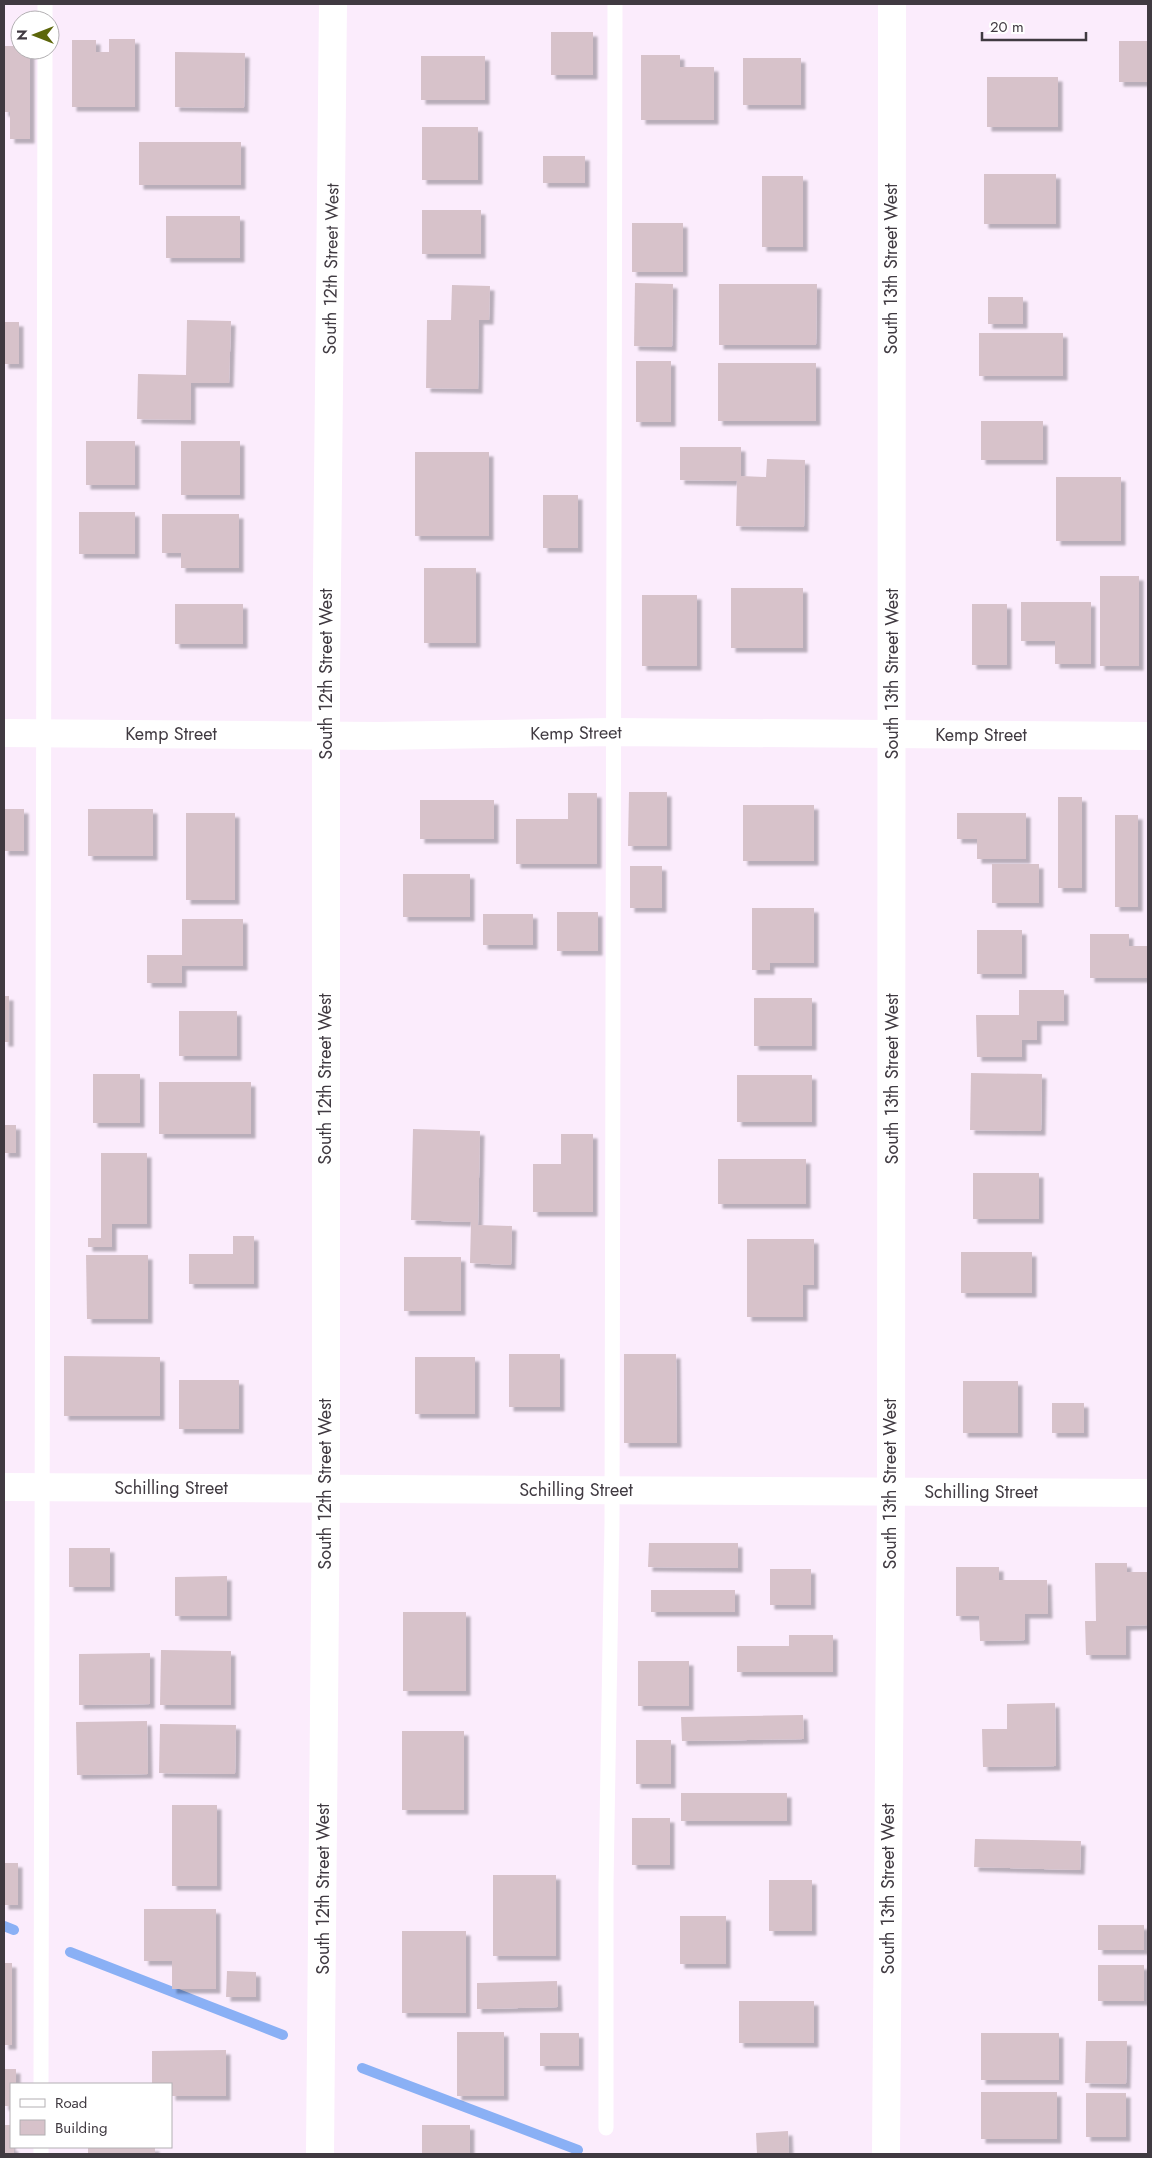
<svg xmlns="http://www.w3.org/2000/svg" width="1152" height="2158" font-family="Jost,sans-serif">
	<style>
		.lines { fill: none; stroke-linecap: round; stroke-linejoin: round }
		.stream { stroke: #8ab0f5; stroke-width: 10 }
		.building { fill: #d7c2ca; filter: url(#shadow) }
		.service { stroke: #fff; stroke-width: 15 }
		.minor { stroke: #fff; stroke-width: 28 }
		.labels { text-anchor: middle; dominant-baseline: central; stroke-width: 4; stroke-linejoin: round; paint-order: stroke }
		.street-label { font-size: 18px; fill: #403a41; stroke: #fff }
	</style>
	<defs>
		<filter id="shadow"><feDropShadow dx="4.5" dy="4.5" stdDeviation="1" flood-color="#0004"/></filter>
	</defs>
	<rect width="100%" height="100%" fill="#fbecfc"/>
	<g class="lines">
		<g class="stream">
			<path d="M4,1926L14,1930"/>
			<path d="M70,1952L283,2035"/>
			<path d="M362,2068L578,2150"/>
		</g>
	</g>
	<g class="building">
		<rect x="551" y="32" width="42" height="43"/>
		<path d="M109,39H135V107H72V40H96V52H109Z"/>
		<rect x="1119" y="41" width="29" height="41"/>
		<path d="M4,46H20V50H30V139H10V112H4Z"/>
		<path d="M175,52L245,53L244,108L175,107Z"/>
		<path d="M641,55H680V67H714V120H641Z"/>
		<rect x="421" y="56" width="64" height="44"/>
		<rect x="743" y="58" width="58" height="47"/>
		<rect x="987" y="77" width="71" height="50"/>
		<rect x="422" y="127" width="56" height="53"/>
		<rect x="139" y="142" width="102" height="43"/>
		<rect x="543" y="156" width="42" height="27"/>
		<rect x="984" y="174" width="72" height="50"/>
		<rect x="762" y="176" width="41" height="71"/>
		<rect x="422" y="210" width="59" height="44"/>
		<rect x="166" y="216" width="74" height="42"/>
		<rect x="632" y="223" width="51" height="49"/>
		<path d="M635,283L673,284L672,347L634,346Z"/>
		<path d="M719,284H817L816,345H719Z"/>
		<path d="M452,285L490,286L489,320H479L478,389L426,388L427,320H451Z"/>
		<rect x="988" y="297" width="35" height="27"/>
		<path d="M187,320L231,321L229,383H191V420L137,419L138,374L186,375Z"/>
		<rect x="4" y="322" width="15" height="42"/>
		<rect x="979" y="333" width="84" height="43"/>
		<rect x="636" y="361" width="35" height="61"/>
		<rect x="718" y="363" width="98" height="58"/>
		<rect x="981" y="421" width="62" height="39"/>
		<rect x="86" y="441" width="49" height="44"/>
		<rect x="181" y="441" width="59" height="54"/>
		<path d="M680,447H741V476L766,477L767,459L805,460L804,527L736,526L737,481L680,480Z"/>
		<rect x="415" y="452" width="74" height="84"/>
		<rect x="1056" y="477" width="65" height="64"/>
		<rect x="543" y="495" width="35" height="53"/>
		<rect x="79" y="512" width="56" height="42"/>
		<path d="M162,514H239V568H181V553H162Z"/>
		<rect x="424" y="568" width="52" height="75"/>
		<rect x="1100" y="576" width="39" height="90"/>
		<rect x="731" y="588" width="72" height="60"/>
		<rect x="642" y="595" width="55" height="71"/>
		<path d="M1021,602H1091V664H1055V641H1021Z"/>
		<rect x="175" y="604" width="68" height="40"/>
		<rect x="972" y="604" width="35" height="61"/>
		<path d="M629,792H667V846H628Z"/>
		<path d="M568,793H597V864H516V819H568Z"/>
		<rect x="1058" y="797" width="24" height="91"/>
		<rect x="420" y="800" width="74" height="39"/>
		<rect x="743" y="805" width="71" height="56"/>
		<rect x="4" y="809" width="20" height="42"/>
		<rect x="88" y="809" width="65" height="47"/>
		<rect x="186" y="813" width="49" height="87"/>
		<path d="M957,813H1026V859H977V839H957Z"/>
		<rect x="1115" y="815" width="23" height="92"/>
		<rect x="992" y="864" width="47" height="39"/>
		<rect x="630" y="866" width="32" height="42"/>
		<rect x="403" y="874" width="67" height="43"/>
		<path d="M752,908H814V963H770V970H752Z"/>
		<rect x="557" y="912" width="41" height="39"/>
		<rect x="483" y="914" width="50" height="31"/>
		<path d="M182,919H243V966H182V983H147V955H182Z"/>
		<rect x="977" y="930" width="45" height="44"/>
		<path d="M1090,934H1129V946H1148V978H1090Z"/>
		<path d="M1019,990H1064V1021H1037V1040H1022V1057H977L976,1015H1019Z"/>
		<rect x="4" y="996" width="5" height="46"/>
		<rect x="754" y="998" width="58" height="48"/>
		<rect x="179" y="1011" width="58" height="45"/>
		<path d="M971,1073L1042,1074L1041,1131L970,1130Z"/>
		<rect x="93" y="1074" width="47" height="49"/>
		<rect x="737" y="1075" width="75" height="47"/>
		<rect x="159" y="1082" width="92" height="52"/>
		<rect x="4" y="1125" width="12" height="28"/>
		<path d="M413,1129L480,1131L478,1225L512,1226L511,1265L470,1263L471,1222L411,1220Z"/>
		<path d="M561,1134H593V1212H533V1164H561Z"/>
		<path d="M101,1153H147V1224H112V1247H88V1238H101Z"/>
		<rect x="718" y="1159" width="88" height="45"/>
		<rect x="973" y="1173" width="66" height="46"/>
		<path d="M233,1236H254V1284H189V1254H233Z"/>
		<path d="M747,1239H814V1285H803V1317H747Z"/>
		<rect x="961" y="1252" width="71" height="41"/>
		<path d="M86,1255H148V1319H87Z"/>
		<rect x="404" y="1257" width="57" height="54"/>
		<rect x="509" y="1354" width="51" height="53"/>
		<path d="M624,1354H676L677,1443H624Z"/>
		<path d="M64,1356L160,1357V1416H64Z"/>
		<rect x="415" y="1357" width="60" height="57"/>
		<rect x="179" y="1380" width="60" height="49"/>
		<rect x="963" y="1381" width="55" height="52"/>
		<rect x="1052" y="1403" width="32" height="30"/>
		<path d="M649,1543H738V1568L648,1567Z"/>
		<rect x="69" y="1548" width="41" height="39"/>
		<path d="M1095,1563H1127V1572H1147L1148,1625L1126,1626V1655H1086L1085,1621H1096Z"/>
		<path d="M956,1567H999V1580H1047L1048,1614H1025V1640L980,1641L979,1616H956Z"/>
		<rect x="770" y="1569" width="41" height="36"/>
		<path d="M227,1576V1616H175V1577Z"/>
		<rect x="651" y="1590" width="84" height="22"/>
		<rect x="403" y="1612" width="63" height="79"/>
		<path d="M789,1635H833V1672H737V1646H789Z"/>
		<path d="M161,1650L231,1651V1705H160Z"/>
		<path d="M150,1653V1704L79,1705V1654Z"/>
		<rect x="638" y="1661" width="51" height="45"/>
		<path d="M1055,1703L1056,1766L983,1767L982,1729H1007V1704Z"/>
		<path d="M803,1715L804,1739L682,1741L681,1717Z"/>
		<path d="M147,1721L148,1774L77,1775L76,1722Z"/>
		<path d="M160,1724L236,1725L235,1774L159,1773Z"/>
		<rect x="402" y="1731" width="62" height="79"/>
		<rect x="636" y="1740" width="35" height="44"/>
		<rect x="681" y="1793" width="106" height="28"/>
		<rect x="172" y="1805" width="45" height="81"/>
		<rect x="632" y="1818" width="38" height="47"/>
		<path d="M975,1839L1081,1841L1080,1870L974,1867Z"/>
		<rect x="4" y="1863" width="14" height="42"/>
		<rect x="493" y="1875" width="63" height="81"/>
		<rect x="769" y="1880" width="43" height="51"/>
		<path d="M144,1909H216V1989H172V1961H144Z"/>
		<rect x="680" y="1916" width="46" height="48"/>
		<rect x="1098" y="1925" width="46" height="25"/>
		<rect x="402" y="1931" width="64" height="82"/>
		<rect x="4" y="1963" width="8" height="82"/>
		<rect x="1098" y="1965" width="46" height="36"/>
		<path d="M227,1971L256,1972V1997H226Z"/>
		<path d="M557,1981L558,2007L477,2009V1983Z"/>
		<rect x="739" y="2001" width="75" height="42"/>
		<rect x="457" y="2032" width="47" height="64"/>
		<rect x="540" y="2033" width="39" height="33"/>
		<rect x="981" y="2033" width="78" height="47"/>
		<path d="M1086,2041H1127L1126,2084L1085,2083Z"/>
		<path d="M226,2050V2096H171V2084H152V2051Z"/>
		<path d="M4,2069H16V2084H11V2106H4Z"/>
		<rect x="981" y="2092" width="76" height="47"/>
		<rect x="1086" y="2093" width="40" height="44"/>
		<path d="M4,2125H11V2147H14V2154H4Z"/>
		<rect x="422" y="2125" width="48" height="29"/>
		<path d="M788,2131L789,2154H757L756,2133Z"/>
		<rect x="88" y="2147" width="67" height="7"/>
	</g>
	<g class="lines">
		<g class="service">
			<path d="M45,4V20"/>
			<path d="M41,2084L45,50"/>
			<path d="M606,2128V1886L612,1524L615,4"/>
			<path d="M41,2154V2147"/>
		</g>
		<g class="minor">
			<path d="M4,733L378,736L612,732L1148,736"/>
			<path d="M4,1487L1148,1493"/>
			<path d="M320,2154L326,1489V673L333,4"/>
			<path d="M886,2154L891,1492L892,4"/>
		</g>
	</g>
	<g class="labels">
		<g class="street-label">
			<text transform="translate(331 269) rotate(-89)">South 12th Street West</text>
			<text transform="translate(891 269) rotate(-90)">South 13th Street West</text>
			<text transform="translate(326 674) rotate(-90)">South 12th Street West</text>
			<text transform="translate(892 674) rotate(-90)">South 13th Street West</text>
			<text transform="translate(576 733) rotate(-1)">Kemp Street</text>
			<text x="171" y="734">Kemp Street</text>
			<text x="981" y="735">Kemp Street</text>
			<text transform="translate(325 1079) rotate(-90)">South 12th Street West</text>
			<text transform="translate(892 1079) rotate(-90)">South 13th Street West</text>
			<text transform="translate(325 1484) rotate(-90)">South 12th Street West</text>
			<text transform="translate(890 1484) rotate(-90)">South 13th Street West</text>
			<text x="171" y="1488">Schilling Street</text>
			<text x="576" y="1490">Schilling Street</text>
			<text x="981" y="1492">Schilling Street</text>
			<text transform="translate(323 1889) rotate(-90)">South 12th Street West</text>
			<text transform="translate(888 1889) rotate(-90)">South 13th Street West</text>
		</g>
	</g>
	<rect width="1152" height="2158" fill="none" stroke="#403a41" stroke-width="10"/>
	<rect x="10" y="2083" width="162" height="65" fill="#ffffff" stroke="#b3b0b3"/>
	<rect x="20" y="2099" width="25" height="8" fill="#ffffff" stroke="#b3b0b3"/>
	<text x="55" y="2108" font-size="15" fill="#403a41">Road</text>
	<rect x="20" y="2120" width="25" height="15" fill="#d7c2ca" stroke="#b3b0b3"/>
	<text x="55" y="2133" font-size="15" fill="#403a41">Building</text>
	<g transform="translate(35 35) rotate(270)"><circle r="24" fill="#ffffff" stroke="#b3b0b3"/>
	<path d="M0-4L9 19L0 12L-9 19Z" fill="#5c660a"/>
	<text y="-8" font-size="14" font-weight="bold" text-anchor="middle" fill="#403a41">N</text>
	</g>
	<path d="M982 32v8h104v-8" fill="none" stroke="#403a41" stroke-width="2.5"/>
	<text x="990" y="32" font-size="15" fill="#403a41" stroke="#ffffff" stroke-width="4" paint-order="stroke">20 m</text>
</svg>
